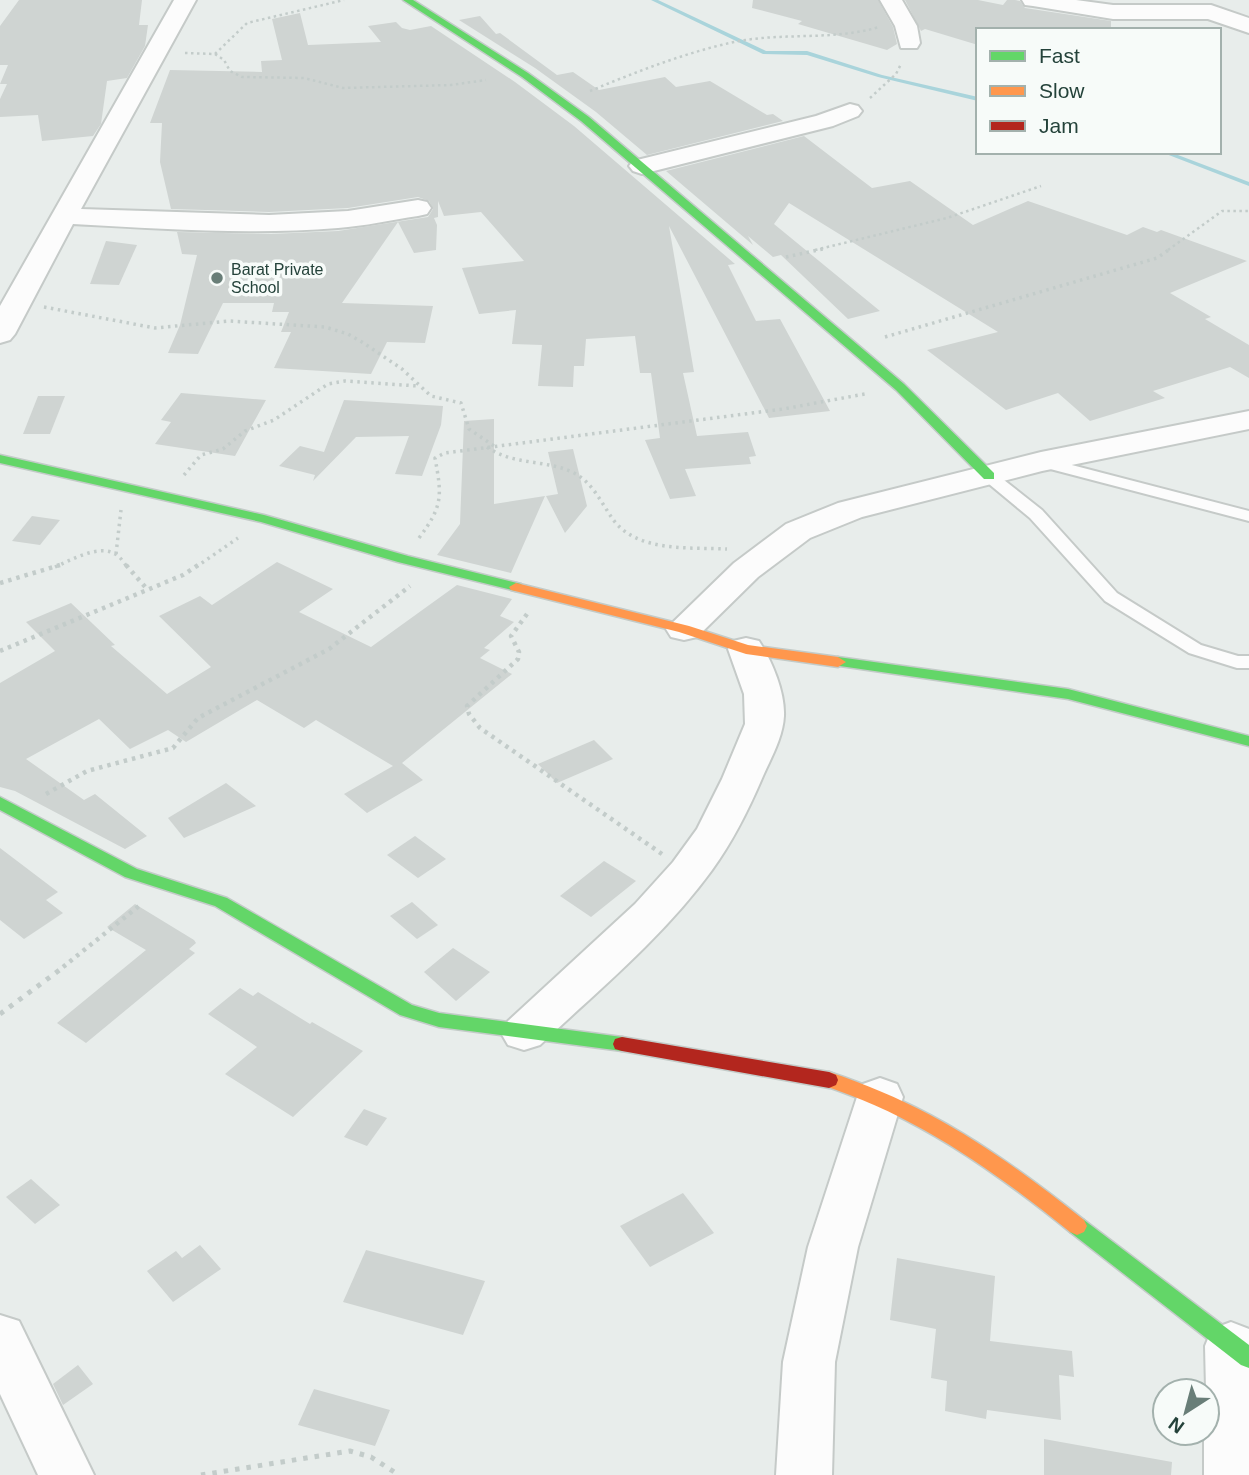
<svg xmlns="http://www.w3.org/2000/svg" width="1249" height="1475" font-family="Helvetica,sans-serif">
	<style>
		.lines { fill: none; stroke-linecap: round; stroke-linejoin: round }
		.stream { fill: #a9d4db; fill-rule: evenodd }
		.building { fill: #cfd4d2 }
		.lane-casing { stroke: #c5cac8; stroke-width: 4 }
		.street-casing { stroke: #c5cac8; stroke-width: 4 }
		.fast-casing { stroke: #c3cbc8; stroke-width: 3 }
		.slow-casing { stroke: #c3cbc8; stroke-width: 3 }
		.jam-casing { stroke: #c3cbc8; stroke-width: 3 }
		.path-far3 { stroke: #c3ccca; stroke-width: 2.5; stroke-dasharray: 2.5 3.5; stroke-linecap: butt }
		.path-far2 { stroke: #c3ccca; stroke-width: 3.5; stroke-dasharray: 2.5 4.5; stroke-linecap: butt }
		.path-far1 { stroke: #c3ccca; stroke-width: 4.5; stroke-dasharray: 3.5 5; stroke-linecap: butt }
		.path { stroke: #c3ccca; stroke-width: 5; stroke-dasharray: 4.5 7; stroke-linecap: butt }
		.lane { fill: #fcfcfc; fill-rule: evenodd }
		.street { fill: #fcfcfc; fill-rule: evenodd }
		.fast { fill: #63d668; fill-rule: evenodd }
		.slow { fill: #ff974d; fill-rule: evenodd }
		.jam { fill: #b3261e; fill-rule: evenodd }
		.poi-dot { fill: #697e78; stroke: #f7fbf9; stroke-width: 2.5 }
		.labels { text-anchor: middle; dominant-baseline: central; stroke-width: 7; stroke-linejoin: round; paint-order: stroke }
		.far-poi-label { font-size: 16px; fill: #24423a; stroke: #f7fbf9; text-anchor: start }
	</style>
	<rect width="100%" height="100%" fill="#e8edeb"/>
	<g class="lines">
		<g class="stream">
			<path d="M651,0H658L766,51H807L882,75L978,97V101L878,77L807,55L763,54Z"/>
			<path d="M1161,152H1170L1249,182V186Z"/>
		</g>
	</g>
	<g class="building">
		<path d="M19,0H142L139,25H148L145,46L127,78L107,81L101,124L93,136L42,141L38,115L0,117V99L7,84H0L8,65H0V26Z"/>
		<path d="M753,0H878L893,27L897,44L887,50L798,24L802,21L752,8Z"/>
		<path d="M905,0H978L1003,5L1007,0H1015L1020,1L1025,8L1111,21V30H978V45L925,29L921,31Z"/>
		<path d="M300,13L308,45L381,42L368,26L396,22L402,28L410,30L431,26L515,82L574,126L735,264L728,265L756,321L780,319L830,411L769,418L669,226L694,372L683,373L697,436L748,432L756,456L749,457L751,464L685,469L696,496L670,499L645,440L660,438L651,373H640L635,336L586,339L584,366H574L573,387L538,386L542,345L512,344L516,310L479,314L462,268L524,261L481,212L444,216L438,201V217L434,218L437,225L436,250L414,253L398,222L342,303L433,306L425,343L387,342L371,374L274,368L291,332H281L289,312H272L274,303H223L198,354L168,353L180,325L197,255L182,254L177,232L271,234L338,231L428,217L433,209L429,201L418,197L348,208L269,212L171,209L160,162L162,123H150L170,70L262,72L261,61L282,60L272,19Z"/>
		<path d="M480,16L496,34L500,33L557,75L573,72L599,90L665,77L676,87L710,81L767,115L773,114L783,121L647,155L596,112L535,68L459,20Z"/>
		<path d="M804,136L872,188L910,181L973,225L1028,201L1127,235L1143,227L1157,232L1161,230L1247,261L1170,293L1211,317L1205,319L1249,345V378L1230,367L1153,391L1165,398L1090,421L1058,393L1006,410L927,350L998,332L789,203L774,224L880,311L848,319L781,255L773,257L748,236L753,245L666,171Z"/>
		<path d="M106,241L137,245L119,285L90,284Z"/>
		<path d="M181,393L266,400L235,456L155,444L171,422L161,420Z"/>
		<path d="M38,396H65L50,434H23Z"/>
		<path d="M344,400L443,406L441,425L422,476L395,474L409,436L356,437L313,481L315,475L279,466L300,446L324,452Z"/>
		<path d="M494,419V504L545,496L511,573L437,555L460,524L464,421Z"/>
		<path d="M573,449L587,506L565,533L546,496L558,494L548,452Z"/>
		<path d="M32,516L60,520L40,545L12,541Z"/>
		<path d="M277,562L333,589L299,612L371,647L457,585L512,599L500,616L514,622L484,648L490,650L480,658L512,674L402,763L423,780L367,813L344,794L393,766L316,720L304,728L257,700L186,742L168,730L130,749L99,719L26,759L84,800L95,794L147,836L125,849L15,791L0,787V683L55,651L26,622L71,603L115,645L111,646L167,694L211,667L159,616L200,596L212,605Z"/>
		<path d="M594,740L613,759L557,783L538,764Z"/>
		<path d="M226,783L256,806L184,838L168,818Z"/>
		<path d="M415,836L446,859L418,878L387,855Z"/>
		<path d="M0,848L58,892L46,900L63,913L24,939L0,920Z"/>
		<path d="M604,861L636,881L591,917L560,896Z"/>
		<path d="M412,902L438,925L417,939L390,916Z"/>
		<path d="M135,904L194,940L196,943L189,949L195,953L86,1043L57,1023L146,950L107,927Z"/>
		<path d="M453,948L490,972L456,1001L424,972Z"/>
		<path d="M240,988L253,996L258,992L310,1024L312,1022L363,1051L293,1117L225,1074L257,1047L208,1014Z"/>
		<path d="M364,1109L387,1118L367,1146L344,1137Z"/>
		<path d="M31,1179L60,1205L35,1224L6,1197Z"/>
		<path d="M683,1193L714,1233L650,1267L620,1226Z"/>
		<path d="M200,1245L221,1269L173,1302L147,1271L176,1251L182,1258Z"/>
		<path d="M366,1250L485,1281L463,1335L343,1302Z"/>
		<path d="M897,1258L995,1276L990,1341L1072,1351L1074,1377L1059,1375L1061,1420L987,1410L986,1419L945,1411L947,1381L931,1378L936,1329L890,1320Z"/>
		<path d="M78,1365L93,1384L63,1405L53,1384Z"/>
		<path d="M314,1389L390,1410L375,1446L298,1425Z"/>
		<path d="M1044,1439L1172,1462L1171,1475H1044Z"/>
	</g>
	<g class="lines">
		<g class="lane-casing">
			<g id="lane">
				<path d="M1041,457L1249,511V521L1035,465L1033,462Z"/>
				<path d="M989,471L995,473L1042,510L1117,593L1201,645L1238,656H1249V668H1237L1189,653L1105,601L1030,518L983,479L981,476L983,473Z"/>
			</g>
		</g>
		<g class="street-casing">
			<g id="street">
				<path d="M174,0H196L81,209L269,215L348,211L418,200L427,202L431,208L427,214L418,216C391,220 365,226 338,228C249,235 161,229 73,224L15,334L10,340L0,343V306Z"/>
				<path d="M880,0H902L917,26L920,43L917,48H901L895,26Z"/>
				<path d="M1022,0H1076L1113,5H1211L1249,18V33L1208,19H1113L1033,6L1025,5Z"/>
				<path d="M850,104L858,106L862,111L858,116L833,126L642,174L633,171L629,166L633,161L816,116Z"/>
				<path d="M1249,411V429L1042,471L862,517L810,538L758,577L697,637L684,640L671,637L666,629L734,563L786,524L838,503L1041,452Z"/>
				<path d="M746,638L759,641C772,661 785,692 784,716C783,737 771,758 763,776C749,809 733,841 712,870C664,936 599,990 540,1045L524,1050L508,1045L501,1033L508,1021L635,904L673,862L697,829L722,779L745,724L744,694L728,649L733,641Z"/>
				<path d="M880,1078L897,1084L903,1097L858,1247L835,1362L832,1475H776L783,1362L808,1247L857,1097L863,1084Z"/>
				<path d="M0,1315L19,1321L94,1475H38L0,1394Z"/>
				<path d="M1231,1322L1249,1329V1475H1204V1433H1207L1205,1346L1212,1329Z"/>
			</g>
		</g>
		<g class="fast-casing">
			<g id="fast">
				<path d="M403,0H413L528,73L589,117L904,384L994,473V479H984L896,390L581,121L522,77Z"/>
				<path d="M0,455L264,515L408,556L521,584L523,587L516,591L398,562L261,522L0,463Z"/>
				<path d="M838,657L1068,689L1249,736V746L1068,699L833,665L830,662L833,659Z"/>
				<path d="M0,797L137,869L227,898L412,1005L439,1013L622,1037L629,1039L631,1044L629,1049L622,1051L439,1027L400,1015L215,906L125,877L0,810Z"/>
				<path d="M1077,1217L1084,1220L1249,1345V1368L1241,1365L1070,1232L1067,1226L1070,1220Z"/>
			</g>
		</g>
		<g class="slow-casing">
			<g id="slow">
				<path d="M516,583L689,626L748,645L838,657L846,662L838,667L746,654L679,632L511,590L509,587Z"/>
				<path d="M829,1072C930,1105 1002,1155 1084,1220L1087,1226L1084,1232L1077,1235L1070,1232C993,1170 917,1116 822,1085L820,1080L822,1075Z"/>
			</g>
		</g>
		<g class="jam-casing">
			<path id="jam" d="M622,1037L829,1072L836,1075L838,1080L836,1085L829,1088L622,1051L615,1049L613,1044L615,1039Z"/>
		</g>
		<g class="path-far3">
			<path d="M185,53L215,54L224,60L230,71L242,77L304,78L343,88L451,85L486,80"/>
			<path d="M215,54L247,23L344,0"/>
			<path d="M590,91C636,72 684,53 734,42C782,32 833,41 879,27"/>
			<path d="M870,98L896,74L901,64"/>
			<path d="M815,250L947,218L1041,186"/>
			<path d="M1168,250L1222,211H1249"/>
		</g>
		<g class="path-far2">
			<path d="M786,257L823,249"/>
			<path d="M44,307L155,328L229,321L325,327L348,334L362,342L402,369L431,396L461,403L469,429L494,446"/>
			<path d="M885,337L1157,258L1170,249"/>
			<path d="M487,447C514,466 546,459 574,473C592,482 601,502 612,518C636,553 689,547 727,549"/>
			<path d="M184,475L201,455L223,449L245,431L274,420L328,384L345,381L418,386"/>
			<path d="M419,538C443,506 442,496 435,458L445,453L783,409L865,394"/>
			<path d="M116,554L121,510"/>
			<path d="M55,567C71,560 99,544 115,554C120,556 124,563 127,567"/>
			<path d="M196,567L238,538"/>
		</g>
		<g class="path-far1">
			<path d="M126,565L147,589"/>
			<path d="M0,583L60,565"/>
			<path d="M527,614L511,636L519,652L518,659L467,706L469,714L480,728L662,854"/>
			<path d="M0,651L183,575L198,565"/>
			<path d="M46,794L87,771L173,748L198,718L329,649L410,586"/>
			<path d="M63,967L139,906"/>
		</g>
		<g class="path">
			<path d="M0,1014L65,966"/>
			<path d="M201,1475L350,1451L371,1457L399,1475"/>
		</g>
		<use href="#lane" class="lane"/>
		<use href="#street" class="street"/>
		<use href="#fast" class="fast"/>
		<use href="#slow" class="slow"/>
		<use href="#jam" class="jam"/>
	</g>
	<circle class="poi-dot" cx="217" cy="278" r="7"/>
	<g class="labels">
		<g class="far-poi-label">
			<text x="231" y="269">Barat Private<tspan x="231" dy="18">School</tspan></text>
		</g>
	</g>
	<rect x="976" y="28" width="245" height="126" fill="#f7fbf9" stroke="#a3b1ad" stroke-width="2"/>
	<rect x="990" y="51" width="35" height="10" fill="#63d668" stroke="#a3b1ad" stroke-width="2"/>
	<text x="1039" y="63" font-size="21" fill="#24423a">Fast</text>
	<rect x="990" y="86" width="35" height="10" fill="#ff974d" stroke="#a3b1ad" stroke-width="2"/>
	<text x="1039" y="98" font-size="21" fill="#24423a">Slow</text>
	<rect x="990" y="121" width="35" height="10" fill="#b3261e" stroke="#a3b1ad" stroke-width="2"/>
	<text x="1039" y="133" font-size="21" fill="#24423a">Jam</text>
	<g transform="translate(1186 1412) rotate(216)"><circle r="33" fill="#f7fbf9" stroke="#a3b1ad" stroke-width="2"/>
	<path d="M0-5L12 26L0 18L-12 26Z" fill="#697e78"/>
	<text y="-10" font-size="19" font-weight="bold" text-anchor="middle" fill="#24423a">N</text>
	</g>
</svg>
